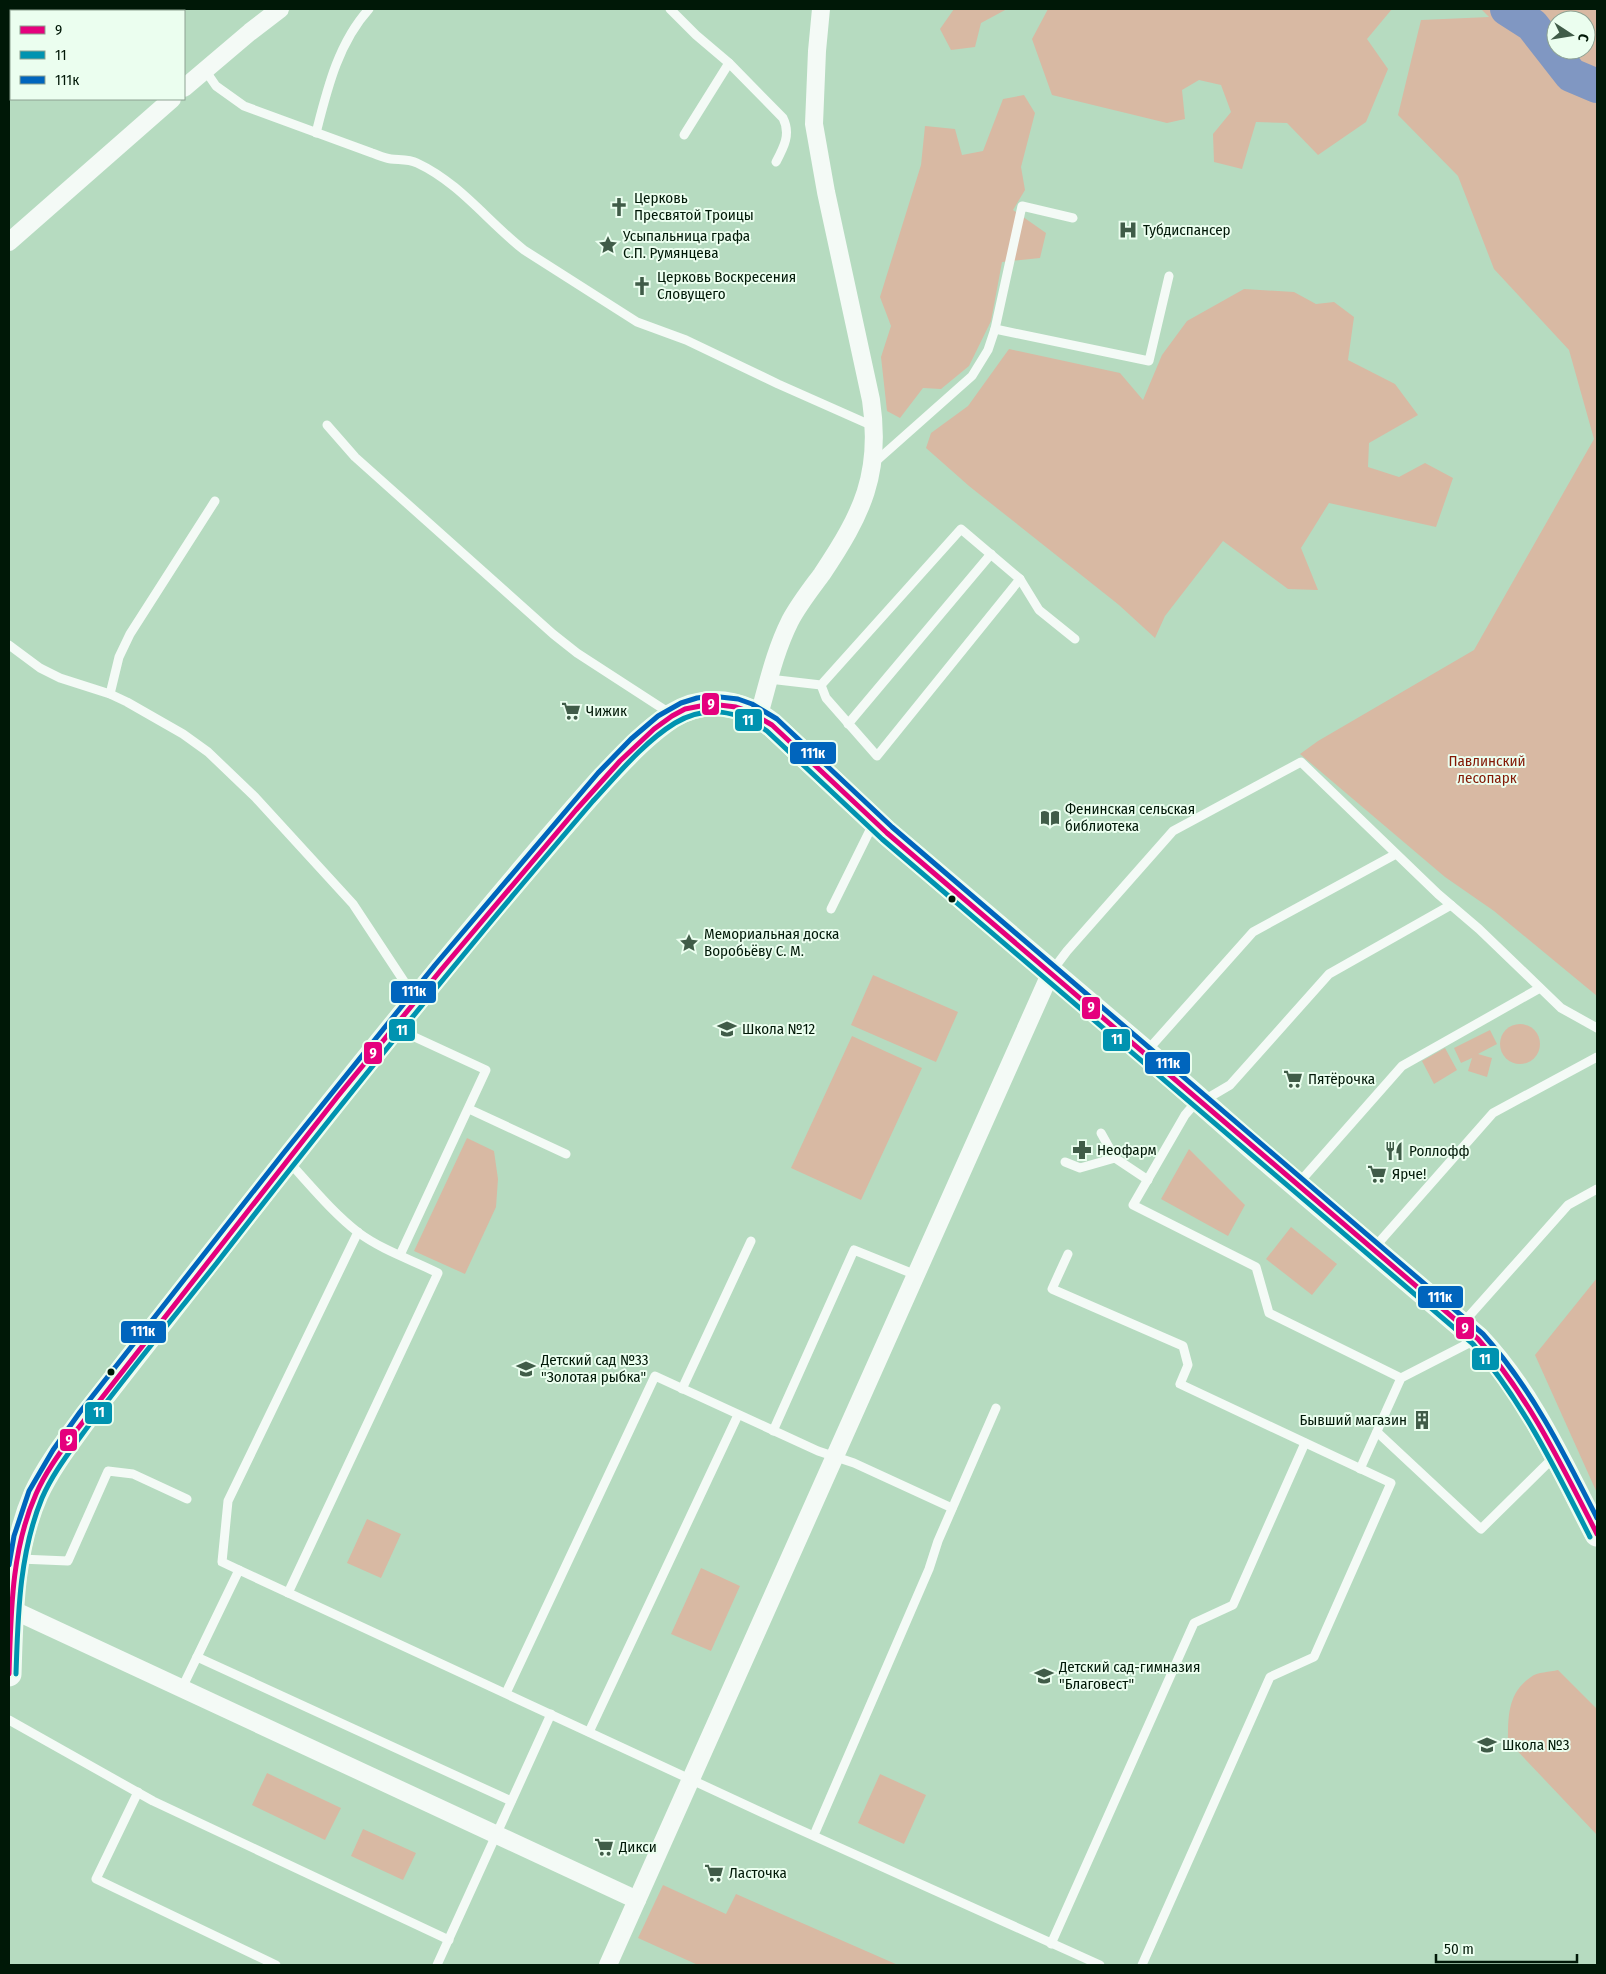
<svg xmlns="http://www.w3.org/2000/svg" width="1606" height="1974" font-family="'Fira Sans Condensed',sans-serif">
	<style>
		.green { fill: #d8b9a3; fill-rule: evenodd }
		.lines { fill: none; stroke-linecap: round; stroke-linejoin: round }
		.river { stroke: #8097c2; stroke-width: 34 }
		.service { stroke: #f4faf6; stroke-width: 9 }
		.minor { stroke: #f4faf6; stroke-width: 18 }
		.secondary { stroke: #f4faf6; stroke-width: 25 }
		.bus-1-casing { stroke: #ebfeef; stroke-width: 9 }
		.bus-2-casing { stroke: #ebfeef; stroke-width: 9 }
		.bus-3-casing { stroke: #ebfeef; stroke-width: 9 }
		.bus-1 { stroke: #e5007d; stroke-width: 5 }
		.bus-2 { stroke: #0093b0; stroke-width: 5 }
		.bus-3 { stroke: #0065bd; stroke-width: 5 }
		.bus-dot { fill: #001807; stroke: #ebfeef; stroke-width: 2 }
		.labels { text-anchor: middle; dominant-baseline: central; stroke-width: 4; stroke-linejoin: round; paint-order: stroke }
		.poi-label { font-size: 15px; fill: #001807; stroke: #ebfeef; text-anchor: start }
		.park-label { font-size: 15px; fill: #831905; stroke: #ebfeef }
		.line-badge { stroke: #ebfeef; stroke-width: 2 }
		.badge-label { font-size: 14px; text-anchor: middle; font-weight: bold; fill: #fff }
	</style>
	<rect width="100%" height="100%" fill="#b6dbc0"/>
	<g class="green">
		<path d="M954,9H1007L981,23L975,47L951,50L940,29Z"/>
		<path d="M1048,9H1392L1367,39L1388,69L1366,122L1318,155L1287,123L1256,122L1242,169L1214,162L1213,134L1231,112L1221,85L1199,80L1182,90L1185,119L1167,123L1052,95L1032,39Z"/>
		<path d="M1481,9H1597V996L1494,911L1445,877L1300,754L1318,741L1474,650L1594,439L1569,350L1494,269L1458,176L1398,115L1421,20L1489,17ZM1556,20H1586V50H1556Z"/>
		<path d="M1024,95L1035,113L1021,167L1025,190L1013,210L1046,233L1040,258L1002,262L991,321L969,366L941,389L923,388L900,418L887,411L881,357L891,326L880,297L921,165L925,126L955,129L962,155L983,151L1003,99Z"/>
		<path d="M1244,289L1294,292L1316,304L1334,302L1354,317L1348,360L1395,384L1418,415L1369,443L1368,467L1399,477L1425,463L1453,478L1436,527L1329,503L1301,548L1318,590L1288,589L1223,541L1165,616L1155,638L1119,605L969,486L926,448L931,433L968,406L1009,349L1120,373L1143,400L1162,355L1187,321Z"/>
		<path d="M873,975L958,1012L936,1062L851,1025Z"/>
		<circle cx="1520" cy="1044" r="20"/>
		<path d="M1490,1030L1497,1044L1478,1054L1492,1058L1487,1077L1468,1071L1472,1058L1461,1063L1454,1048Z"/>
		<path d="M852,1036L922,1068L861,1200L791,1168Z"/>
		<path d="M1445,1048L1457,1070L1434,1084L1422,1061Z"/>
		<path d="M467,1138L494,1151L498,1179L496,1207L465,1274L414,1251Z"/>
		<path d="M1189,1149L1245,1205L1228,1236L1161,1199Z"/>
		<path d="M1291,1227L1337,1264L1312,1295L1266,1259Z"/>
		<path d="M1597,1278V1493L1535,1355Z"/>
		<path d="M367,1519L401,1534L381,1578L347,1563Z"/>
		<path d="M701,1568L740,1586L711,1651L671,1634Z"/>
		<path d="M1558,1670L1597,1709V1835L1508,1741C1508,1716 1508,1692 1531,1677C1537,1672 1550,1672 1558,1670Z"/>
		<path d="M267,1773L341,1808L325,1840L252,1805Z"/>
		<path d="M880,1774L926,1795L904,1844L858,1823Z"/>
		<path d="M363,1829L416,1853L403,1880L351,1856Z"/>
		<path d="M663,1885L726,1914L736,1894L898,1965H698L638,1938Z"/>
	</g>
	<g class="lines">
		<path class="river" d="M1507,9L1532,25L1571,75L1597,86"/>
		<g class="service">
			<path d="M670,9L696,35L729,63L783,118C791,134 784,147 776,162"/>
			<path d="M205,70L216,86L244,106L372,153C378,155 384,158 391,159C399,160 409,159 417,163C460,183 488,222 524,250L637,322L686,340L778,384L875,427"/>
			<path d="M316,133C327,90 338,43 369,9"/>
			<path d="M684,135L729,63"/>
			<path d="M995,329L1149,361L1169,276"/>
			<path d="M327,425L355,457L553,634L577,653L671,714"/>
			<path d="M874,463L972,376L988,350L995,329L1022,206L1073,218"/>
			<path d="M9,645L40,668L60,678L110,694L127,702L183,734L208,752L255,797L353,904L415,998"/>
			<path d="M769,679L821,685L961,529L1020,579L1039,610L1075,639"/>
			<path d="M821,685L826,698L877,756L1020,579"/>
			<path d="M110,694L119,657L130,634L215,501"/>
			<path d="M848,724L991,554"/>
			<path d="M831,909L873,824"/>
			<path d="M1052,971L1067,951L1173,831L1301,762L1438,894L1479,929L1561,1008L1597,1028"/>
			<path d="M395,1028L486,1070L400,1255"/>
			<path d="M1146,1052L1253,932L1396,854"/>
			<path d="M469,1109L566,1154"/>
			<path d="M1101,1133L1115,1158L1148,1180"/>
			<path d="M1065,1162L1080,1168L1115,1158"/>
			<path d="M1297,1185L1402,1066L1540,988"/>
			<path d="M1374,1248L1493,1113L1597,1057"/>
			<path d="M1068,1254L1052,1289L1183,1346L1188,1365L1180,1384L1391,1483L1314,1657L1270,1677L1142,1965"/>
			<path d="M1462,1324L1568,1205L1597,1189"/>
			<path d="M1401,1378L1269,1313L1256,1267L1133,1205L1185,1115L1191,1108L1230,1085L1329,974L1451,905"/>
			<path d="M682,1389L751,1241"/>
			<path d="M773,1431L854,1250L916,1275"/>
			<path d="M1377,1432L1481,1529L1554,1457"/>
			<path d="M1360,1469L1401,1378L1475,1340"/>
			<path d="M20,1559L68,1561L108,1471L133,1474L187,1499"/>
			<path d="M239,1570L222,1562L228,1501L358,1232"/>
			<path d="M288,1593L438,1273C412,1260 382,1250 359,1233C333,1213 311,1186 289,1162"/>
			<path d="M197,1657L511,1801"/>
			<path d="M182,1688L239,1570L776,1819L1100,1965"/>
			<path d="M506,1693L655,1376L818,1451L854,1463L952,1508"/>
			<path d="M9,1720L153,1801L449,1940"/>
			<path d="M589,1732L738,1415"/>
			<path d="M138,1792L96,1879L276,1965"/>
			<path d="M814,1835L929,1569L938,1541L996,1408"/>
			<path d="M1051,1944L1194,1623L1233,1605L1305,1443"/>
			<path d="M437,1965L551,1714"/>
		</g>
		<g class="minor">
			<path d="M184,88L250,32L280,9"/>
			<path d="M9,242L172,99"/>
			<path d="M759,715C768,683 775,651 790,621C799,604 811,589 822,574C862,514 882,474 871,400L826,192L814,124L817,51L821,9"/>
			<path d="M11,1609L637,1900"/>
			<path d="M608,1965L1051,972"/>
		</g>
		<path class="secondary" d="M9,1674C11,1613 11,1551 36,1494C49,1466 68,1442 86,1417C220,1246 354,1073 493,907C530,863 566,820 604,778C625,756 647,732 672,716C706,695 742,702 772,725L887,833L1146,1053L1257,1151L1478,1339C1530,1394 1562,1467 1597,1534"/>
		<g class="bus-1-casing">
			<path id="bus-1" d="M9,1674C11,1614 11,1550 36,1494C45,1473 59,1454 72,1436L338,1096L441,970L576,810L620,761L654,729L672,716L685,709L711,704L736,707L748,711L772,725L887,833L1478,1339C1529,1397 1562,1466 1597,1534"/>
		</g>
		<g class="bus-2-casing">
			<path id="bus-2" d="M16,1674C18,1615 19,1554 42,1498C51,1477 65,1458 78,1440C122,1380 170,1322 216,1264C305,1149 396,1036 489,924C523,883 558,842 593,801C618,774 644,742 675,723C707,704 739,711 767,731L882,839L1473,1344C1523,1402 1556,1470 1590,1537"/>
		</g>
		<g class="bus-3-casing">
			<path id="bus-3" d="M9,1565L14,1536L29,1491L53,1450L80,1412L282,1155L435,965L598,773L631,739L658,716L681,703L697,698L711,696L738,699L752,704L777,719L892,827L1483,1334C1532,1389 1564,1453 1597,1518"/>
		</g>
		<use href="#bus-1" class="bus-1"/>
		<use href="#bus-2" class="bus-2"/>
		<use href="#bus-3" class="bus-3"/>
	</g>
	<defs>
		<g id="church-bare" transform="scale(1.5)"><path d="M-1.2-6h2.4v3.5h3.3v2.4h-3.3V6h-2.4V-.1h-3.3v-2.4h3.3Z" fill="#405c48" stroke="#ebfeef" stroke-width="2.5" paint-order="stroke"/></g>
		<g id="hospital-bare" transform="scale(1.5)"><path d="M-5-5h3v3.5h4V-5h3V5h-3V1.5h-4V5h-3Z" fill="#405c48" stroke="#ebfeef" stroke-width="2.5" paint-order="stroke"/></g>
		<g id="sight-bare" transform="scale(1.5)"><path d="M0-6L1.8-2.2L6-1.7L2.9 1.2L3.7 5.4L0 3.3L-3.7 5.4L-2.9 1.2L-6-1.7L-1.8-2.2Z" fill="#405c48" stroke="#ebfeef" stroke-width="2.5" paint-order="stroke"/></g>
		<g id="supermarket-bare" transform="scale(1.5)"><path d="M-6-5.5h2.5l.6 2H6L4.5 2H-2.5L-4.4-4H-6ZM-1.5 3.2a1.3 1.3 0 1 0 .1 0ZM3 3.2a1.3 1.3 0 1 0 .1 0Z" fill="#405c48" stroke="#ebfeef" stroke-width="2.5" paint-order="stroke"/></g>
		<g id="library-bare" transform="scale(1.5)"><path d="M-6-4Q-3-5.5-.7-3.5V5Q-3 3-6 4ZM6-4Q3-5.5 .7-3.5V5Q3 3 6 4Z" fill="#405c48" stroke="#ebfeef" stroke-width="2.5" paint-order="stroke"/></g>
		<g id="school-bare" transform="scale(1.5)"><path d="M0-5L7-2L0 1L-7-2ZM-4 1L0 2.5L4 1V4Q0 6-4 4Z" fill="#405c48" stroke="#ebfeef" stroke-width="2.5" paint-order="stroke"/></g>
		<g id="pharmacy-bare" transform="scale(1.5)"><path d="M-2-6h4v4h4v4h-4v4h-4v-4h-4v-4h4Z" fill="#405c48" stroke="#ebfeef" stroke-width="2.5" paint-order="stroke"/></g>
		<g id="restaurant-bare" transform="scale(1.5)"><path d="M-5-6h1v4h1v-4h1v4h1v-4h1v5L-1.5 .5V6h-2V.5L-5-1ZM5-6V6H3V1.5H1.5Q1.5-4 5-6Z" fill="#405c48" stroke="#ebfeef" stroke-width="2.5" paint-order="stroke"/></g>
		<g id="building-bare" transform="scale(1.5)"><path d="M-4-6H4V6H1V3H-1V6H-4ZM-2.5-4.3h1.7v1.8h-1.7ZM.8-4.3h1.7v1.8H.8ZM-2.5-1h1.7V.8h-1.7ZM.8-1h1.7V.8H.8Z" fill="#405c48" stroke="#ebfeef" stroke-width="2.5" paint-order="stroke"/></g>
	</defs>
	<g fill-rule="evenodd">
		<use href="#church-bare" x="619" y="207"/>
		<use href="#hospital-bare" x="1128" y="230"/>
		<use href="#sight-bare" x="608" y="245"/>
		<use href="#church-bare" x="642" y="286"/>
		<use href="#supermarket-bare" x="571" y="711"/>
		<use href="#library-bare" x="1050" y="818"/>
		<use href="#sight-bare" x="689" y="943"/>
		<use href="#school-bare" x="727" y="1029"/>
		<use href="#supermarket-bare" x="1293" y="1079"/>
		<use href="#pharmacy-bare" x="1082" y="1150"/>
		<use href="#restaurant-bare" x="1394" y="1151"/>
		<use href="#supermarket-bare" x="1377" y="1174"/>
		<use href="#school-bare" x="526" y="1369"/>
		<use href="#building-bare" x="1422" y="1420"/>
		<use href="#school-bare" x="1044" y="1676"/>
		<use href="#school-bare" x="1487" y="1745"/>
		<use href="#supermarket-bare" x="604" y="1847"/>
		<use href="#supermarket-bare" x="714" y="1873"/>
	</g>
	<g class="bus-dot">
		<circle cx="952" cy="899" r="4.5"/>
		<circle cx="111" cy="1372" r="4.5"/>
	</g>
	<g class="labels">
		<g class="poi-label">
			<text x="634" y="198">Церковь<tspan x="634" dy="17">Пресвятой Троицы</tspan></text>
			<text x="1143" y="230">Тубдиспансер</text>
			<text x="623" y="236">Усыпальница графа<tspan x="623" dy="17">С.П. Румянцева</tspan></text>
			<text x="657" y="277">Церковь Воскресения<tspan x="657" dy="17">Словущего</tspan></text>
			<text x="586" y="711">Чижик</text>
			<text x="1065" y="809">Фенинская сельская<tspan x="1065" dy="17">библиотека</tspan></text>
			<text x="704" y="934">Мемориальная доска<tspan x="704" dy="17">Воробьёву С. М.</tspan></text>
			<text x="742" y="1029">Школа №12</text>
			<text x="1308" y="1079">Пятёрочка</text>
			<text x="1097" y="1150">Неофарм</text>
			<text x="1409" y="1151">Роллофф</text>
			<text x="1392" y="1174">Ярче!</text>
			<text x="541" y="1360">Детский сад №33<tspan x="541" dy="17">"Золотая рыбка"</tspan></text>
			<text x="1407" y="1420" text-anchor="end">Бывший магазин</text>
			<text x="1059" y="1667">Детский сад-гимназия<tspan x="1059" dy="17">"Благовест"</tspan></text>
			<text x="1502" y="1745">Школа №3</text>
			<text x="619" y="1847">Дикси</text>
			<text x="729" y="1873">Ласточка</text>
		</g>
		<g class="park-label">
			<text x="1487" y="761">Павлинский<tspan x="1487" dy="17">лесопарк</tspan></text>
		</g>
	</g>
	<g class="line-badge">
		<rect x="701" y="692" width="19" height="24" rx="5" fill="#e5007d"/>
		<rect x="734" y="708" width="29" height="24" rx="5" fill="#0093b0"/>
		<rect x="789" y="741" width="48" height="24" rx="5" fill="#0065bd"/>
		<rect x="390" y="980" width="47" height="24" rx="5" fill="#0065bd"/>
		<rect x="1081" y="996" width="20" height="24" rx="5" fill="#e5007d"/>
		<rect x="388" y="1018" width="28" height="24" rx="5" fill="#0093b0"/>
		<rect x="1102" y="1028" width="29" height="24" rx="5" fill="#0093b0"/>
		<rect x="363" y="1041" width="20" height="24" rx="5" fill="#e5007d"/>
		<rect x="1144" y="1051" width="47" height="24" rx="5" fill="#0065bd"/>
		<rect x="1417" y="1285" width="47" height="24" rx="5" fill="#0065bd"/>
		<rect x="1455" y="1316" width="20" height="24" rx="5" fill="#e5007d"/>
		<rect x="120" y="1320" width="47" height="24" rx="5" fill="#0065bd"/>
		<rect x="1471" y="1347" width="29" height="24" rx="5" fill="#0093b0"/>
		<rect x="84" y="1401" width="29" height="24" rx="5" fill="#0093b0"/>
		<rect x="59" y="1428" width="19" height="24" rx="5" fill="#e5007d"/>
	</g>
	<g class="badge-label">
		<text x="711" y="709">9</text>
		<text x="748" y="725">11</text>
		<text x="813" y="758">111к</text>
		<text x="414" y="996">111к</text>
		<text x="1091" y="1012">9</text>
		<text x="402" y="1035">11</text>
		<text x="1117" y="1044">11</text>
		<text x="373" y="1058">9</text>
		<text x="1168" y="1068">111к</text>
		<text x="1440" y="1302">111к</text>
		<text x="1465" y="1333">9</text>
		<text x="143" y="1336">111к</text>
		<text x="1485" y="1364">11</text>
		<text x="99" y="1417">11</text>
		<text x="69" y="1445">9</text>
	</g>
	<rect width="1606" height="1974" fill="none" stroke="#001807" stroke-width="20"/>
	<rect x="10" y="10" width="175" height="90" fill="#ebfeef" stroke="#8da292"/>
	<rect x="20" y="26" width="25" height="8" fill="#e5007d" stroke="#8da292"/>
	<text x="55" y="35" font-size="15" fill="#001807">9</text>
	<rect x="20" y="51" width="25" height="8" fill="#0093b0" stroke="#8da292"/>
	<text x="55" y="60" font-size="15" fill="#001807">11</text>
	<rect x="20" y="76" width="25" height="8" fill="#0065bd" stroke="#8da292"/>
	<text x="55" y="85" font-size="15" fill="#001807">111к</text>
	<g transform="translate(1571 35) rotate(102)"><circle r="24" fill="#ebfeef" stroke="#8da292"/>
	<path d="M0-4L9 19L0 12L-9 19Z" fill="#405c48"/>
	<text y="-8" font-size="14" font-weight="bold" text-anchor="middle" fill="#001807">С</text>
	</g>
	<path d="M1436 1954v8h141v-8" fill="none" stroke="#001807" stroke-width="2.5"/>
	<text x="1444" y="1954" font-size="15" fill="#001807" stroke="#ebfeef" stroke-width="4" paint-order="stroke">50 m</text>
</svg>
